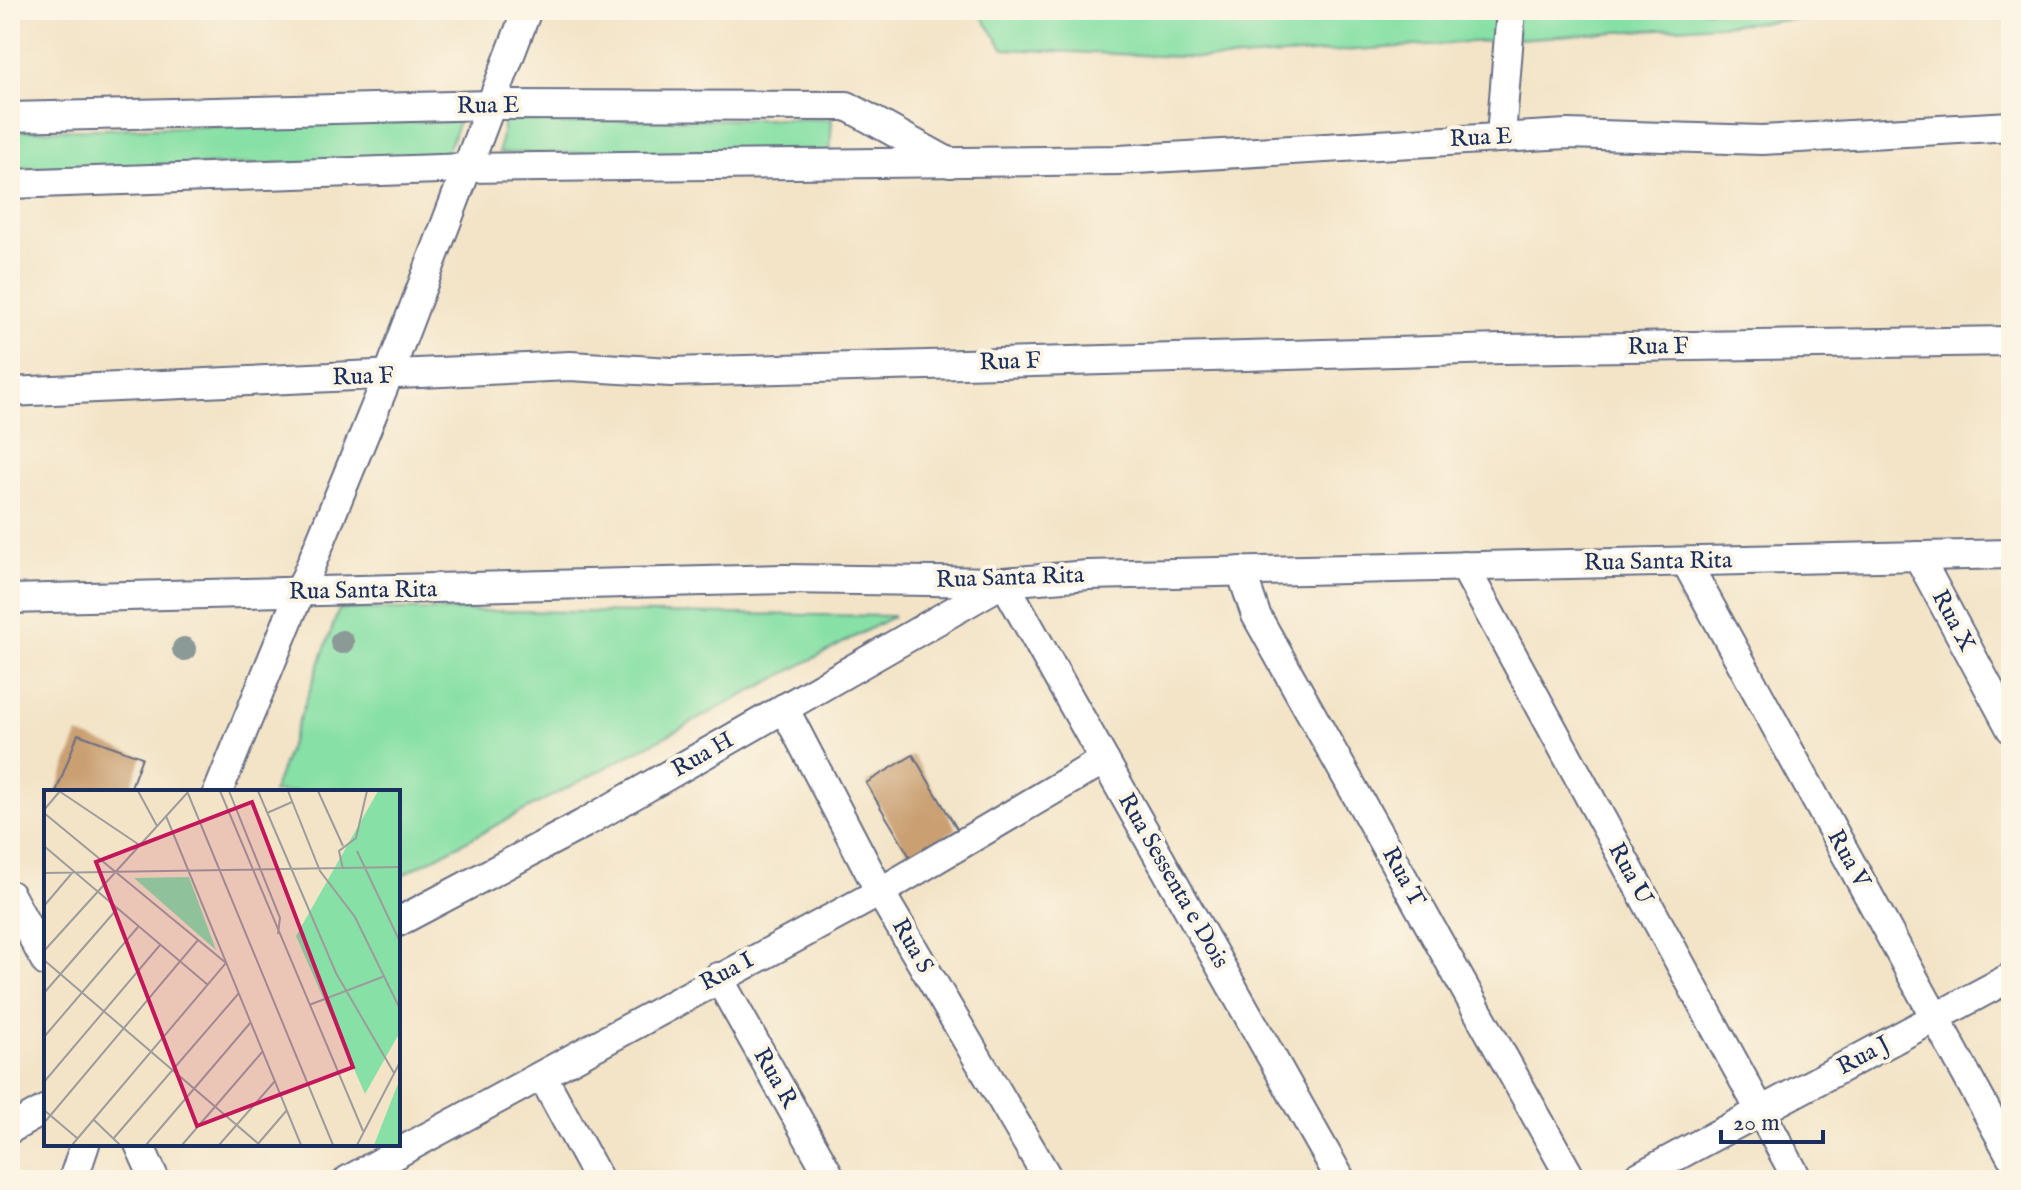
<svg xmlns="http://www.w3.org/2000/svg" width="2021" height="1190" font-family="'IM FELL English',serif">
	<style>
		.green { fill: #87e0a5; stroke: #518882; stroke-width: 2 }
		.building { fill: #caa073 }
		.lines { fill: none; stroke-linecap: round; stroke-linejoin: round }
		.minor-casing { stroke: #676e83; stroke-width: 32 }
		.minor { stroke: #fff; stroke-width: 28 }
		.tree { fill: #8b9997 }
		.labels { text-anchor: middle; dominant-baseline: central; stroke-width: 8; stroke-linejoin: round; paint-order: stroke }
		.street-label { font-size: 24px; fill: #1b2f5e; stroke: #fcf5e5 }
		.inset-road { fill: none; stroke: #9d9c9d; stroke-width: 2 }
		.view { fill: #c2185b; fill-opacity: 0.15; stroke: #c2185b; stroke-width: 4 }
		.inset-edge { fill: none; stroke: #1b2f5e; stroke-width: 4 }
	</style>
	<rect width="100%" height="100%" fill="#fcf5e5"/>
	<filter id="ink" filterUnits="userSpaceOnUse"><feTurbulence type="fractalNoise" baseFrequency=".0125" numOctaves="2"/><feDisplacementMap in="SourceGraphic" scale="16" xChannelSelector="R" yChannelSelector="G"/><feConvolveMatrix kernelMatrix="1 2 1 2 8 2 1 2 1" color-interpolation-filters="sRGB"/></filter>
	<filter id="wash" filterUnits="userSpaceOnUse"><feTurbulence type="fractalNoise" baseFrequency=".006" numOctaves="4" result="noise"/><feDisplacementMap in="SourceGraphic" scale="32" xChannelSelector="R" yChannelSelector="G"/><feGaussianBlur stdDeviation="1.8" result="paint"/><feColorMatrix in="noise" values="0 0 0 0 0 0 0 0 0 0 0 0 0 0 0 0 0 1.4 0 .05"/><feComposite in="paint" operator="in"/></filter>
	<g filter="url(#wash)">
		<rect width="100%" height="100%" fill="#f3e4c7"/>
		<g class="green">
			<path d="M977,10H1935L1226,59L1004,49Z"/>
			<path d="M832,119L830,152L499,153L504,120Z"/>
			<path d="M459,121L444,161L10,168V131Z"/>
			<path d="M339,609L894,616L398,877V792H273Z"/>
		</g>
		<g id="blocks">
			<g class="building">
				<path d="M78,734L142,757L131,787L144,792H56Z"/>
				<path d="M913,755L957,829L910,857L866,783Z"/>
			</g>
		</g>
	</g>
	<g filter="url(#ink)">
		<use href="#blocks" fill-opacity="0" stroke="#676e83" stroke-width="2"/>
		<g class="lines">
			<g class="minor-casing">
				<g id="minor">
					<path d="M10,117L491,105L847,106L950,163"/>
					<path d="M1501,136L1511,10"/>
					<path d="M10,184L468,168L1119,160L1567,134L1762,140L2011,126"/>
					<path d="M10,392L570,366L671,372L1502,349L2011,341"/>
					<path d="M1918,556L2011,729"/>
					<path d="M1686,562L2011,1156"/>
					<path d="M1464,566L1798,1180"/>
					<path d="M1241,571L1256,615L1572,1180"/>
					<path d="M10,599L784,579L1004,582L1088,575L2011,554"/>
					<path d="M784,708L880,892L1049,1180"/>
					<path d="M218,792L388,376L527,10"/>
					<path d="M10,895L46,962"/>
					<path d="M398,922L583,824L1004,582L1341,1180"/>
					<path d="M718,977L832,1180"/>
					<path d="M543,1077L599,1180"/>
					<path d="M10,1129L46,1109"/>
					<path d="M139,1144L155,1180"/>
					<path d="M73,1180L85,1144"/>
					<path d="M348,1180L880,892L1104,760"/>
					<path d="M1632,1180L2011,977"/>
				</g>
			</g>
			<use href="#minor" class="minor"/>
		</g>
		<g class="tree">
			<circle cx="342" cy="642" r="12"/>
			<circle cx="184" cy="649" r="12"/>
		</g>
	</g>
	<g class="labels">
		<g class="street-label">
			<text transform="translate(488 106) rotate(-1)">Rua E</text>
			<text transform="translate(1481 138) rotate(-3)">Rua E</text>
			<text transform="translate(1658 347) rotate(-1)">Rua F</text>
			<text transform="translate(1010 362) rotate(-2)">Rua F</text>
			<text transform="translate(363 377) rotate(-2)">Rua F</text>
			<text transform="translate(1658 562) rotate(-1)">Rua Santa Rita</text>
			<text transform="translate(1010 578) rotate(-2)">Rua Santa Rita</text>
			<text transform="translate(363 591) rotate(-1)">Rua Santa Rita</text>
			<text transform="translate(1953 621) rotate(62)">Rua X</text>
			<text transform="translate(703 755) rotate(-30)">Rua H</text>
			<text transform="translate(1848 859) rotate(61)">Rua V</text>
			<text transform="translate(1630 874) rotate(61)">Rua U</text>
			<text transform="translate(1403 877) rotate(61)">Rua T</text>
			<text transform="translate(1173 881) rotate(60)">Rua Sessenta e Dois</text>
			<text transform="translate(912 946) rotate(60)">Rua S</text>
			<text transform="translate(727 972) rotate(-28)">Rua I</text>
			<text transform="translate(1864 1056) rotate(-28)">Rua J</text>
			<text transform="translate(775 1078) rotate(60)">Rua R</text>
		</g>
	</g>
	<g transform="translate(44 790)">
		<rect width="356" height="356" fill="#f3e4c7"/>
		<path d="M334,1H356V242L321,304L252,146ZM145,87L172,160L90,88ZM356,292V355H330L353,296Z" fill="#87e0a5"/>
		<path class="inset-road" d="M15,1L94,54M94,1L113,36M143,1L289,355M176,1L319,341M185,1L236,128L234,144M214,1L292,183L350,283M244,1L276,81L311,127L356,219M274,1L299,56M0,20L16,1M0,23L182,173L28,355M223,23L248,12M122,26L257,355M0,56L164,195M313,61L356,152M299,79L295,61L312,48L323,1M0,83L356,77M0,116L28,83M0,161L144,2M0,170L216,355M0,203L73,119M265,215L341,186M0,247L94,137M0,292L116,155M0,320L33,348M50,330L76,355M0,333L154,150M69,349L195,203M102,355L207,232M138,355L219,261M175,355L231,291M213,355L243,320M313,355L356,272"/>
		<path class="view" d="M208,12L309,277L153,336L52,72Z"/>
		<rect width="356" height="356" class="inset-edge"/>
	</g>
	<rect width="2021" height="1190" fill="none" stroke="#fcf5e5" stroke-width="40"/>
	<path d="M1721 1130v12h102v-12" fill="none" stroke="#1b2f5e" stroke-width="4"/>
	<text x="1733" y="1130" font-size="24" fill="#1b2f5e" stroke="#fcf5e5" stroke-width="6" paint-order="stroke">20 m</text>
</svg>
